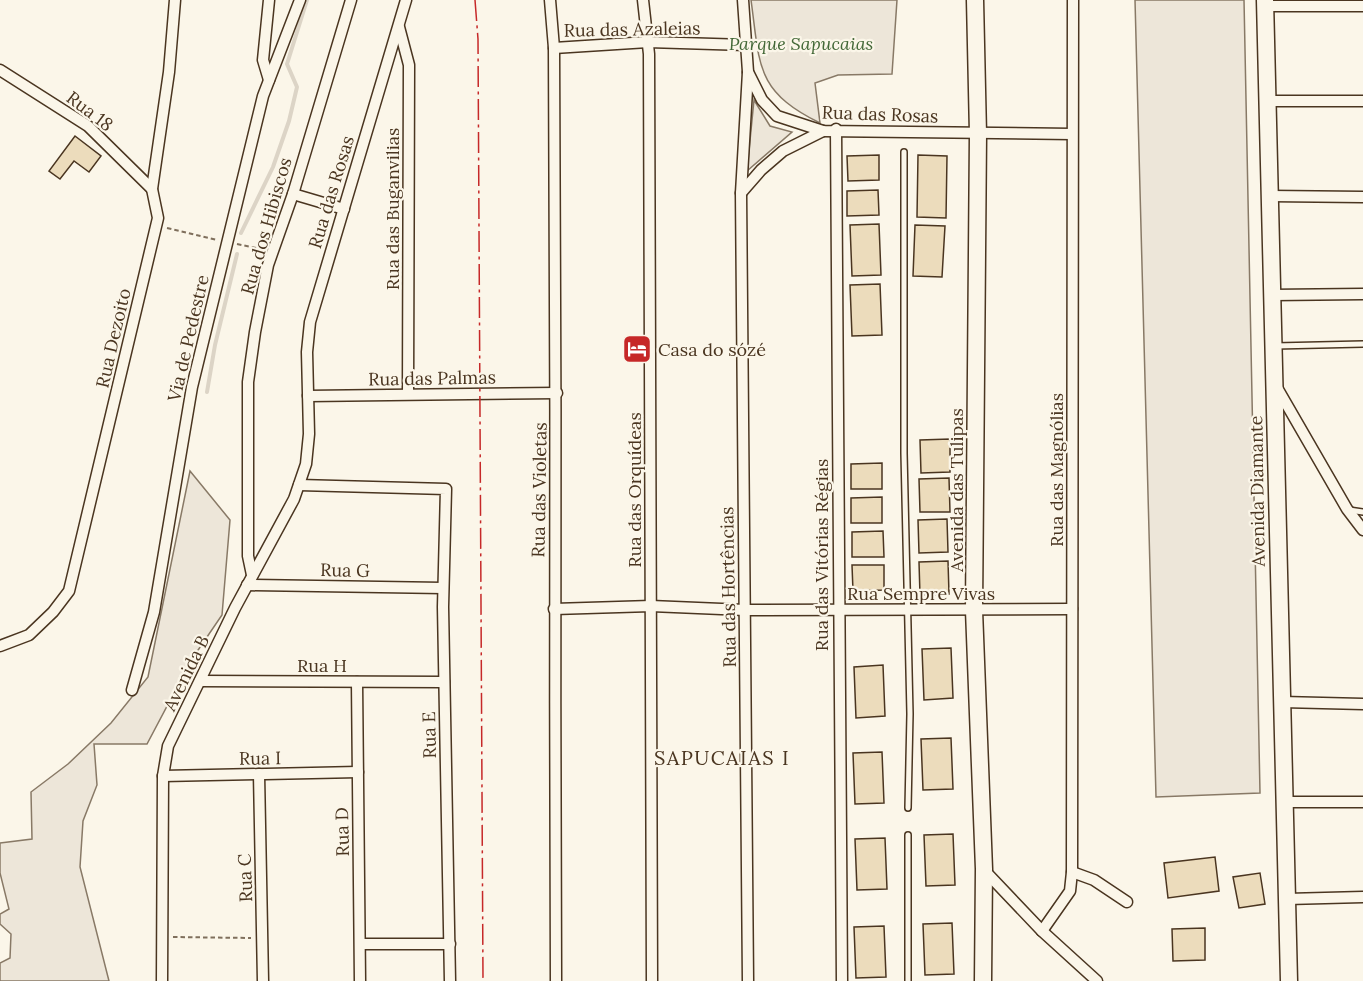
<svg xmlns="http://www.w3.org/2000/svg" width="1363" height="981" font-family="Lora,serif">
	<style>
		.green { fill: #ede6d9; stroke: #887966; stroke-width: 1.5 }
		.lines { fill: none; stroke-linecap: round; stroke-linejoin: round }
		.stream { stroke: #dcd4c6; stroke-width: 4 }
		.building { fill: #ecdcbc; stroke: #4a3520; stroke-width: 1.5 }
		.lane-casing { stroke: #4a3520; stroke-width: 8 }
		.street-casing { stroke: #4a3520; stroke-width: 13 }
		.secondary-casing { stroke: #4a3520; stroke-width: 19 }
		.path { stroke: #7f6f5c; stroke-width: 2; stroke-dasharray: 4.5 3; stroke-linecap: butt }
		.lane { stroke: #fbf6e9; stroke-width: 5 }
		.street { stroke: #fbf6e9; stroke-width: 10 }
		.secondary { stroke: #fbf6e9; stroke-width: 16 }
		.power { stroke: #c62828; stroke-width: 1.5; stroke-dasharray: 21 4.5 3 4.5; stroke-linecap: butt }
		.labels { text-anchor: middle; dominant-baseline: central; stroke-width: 4.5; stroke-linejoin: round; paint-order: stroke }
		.street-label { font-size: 18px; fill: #4a3520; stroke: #fbf6e9 }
		.park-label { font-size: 18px; font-style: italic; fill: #436837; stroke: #fbf6e9 }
		.poi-label { font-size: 18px; fill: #4a3520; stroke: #fbf6e9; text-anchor: start }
		.neighbourhood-label { font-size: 20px; letter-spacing: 1.5px; fill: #4a3520; stroke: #fbf6e9 }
	</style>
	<rect width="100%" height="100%" fill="#fbf6e9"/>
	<g class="green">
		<path d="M751,0H897L892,74L838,75L815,83L820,123C755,91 760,65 751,0Z"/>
		<path d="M1135,0H1244L1260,793L1156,797Z"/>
		<path d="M754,100L770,126L792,132L747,171Z"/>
		<path d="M190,471L230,520L222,615L192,659L147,744H94L97,785L83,821L80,867L109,981H0V963L10,958L11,934L0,924V914L9,909L0,873V843L32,839L31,792L68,764L111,723L148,677Z"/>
	</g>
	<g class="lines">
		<g class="stream">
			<path d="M241,233L273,167L289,121L297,87L287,64L307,0"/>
			<path d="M207,392L215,345L237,254"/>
		</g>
	</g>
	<g class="building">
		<path d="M75,136L101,156L89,172L74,161L60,179L49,171Z"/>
		<path d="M879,155V180L848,181L847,156Z"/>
		<path d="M918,155L947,156L946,218L917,217Z"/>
		<path d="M878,190L879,215L847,216V191Z"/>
		<path d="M879,224L881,275L852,276L850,225Z"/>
		<path d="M915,225L945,226L942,277L913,276Z"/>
		<path d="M880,284L882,335L852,336L850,285Z"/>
		<path d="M950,439V472L921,473L920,440Z"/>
		<path d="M882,463V489H851V464Z"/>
		<path d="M949,478L950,512H920L919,479Z"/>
		<path d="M882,497V523H851V498Z"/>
		<path d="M947,519L948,552L919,553L918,520Z"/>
		<path d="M883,531L884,557H852V532Z"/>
		<path d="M948,561L949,594L920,595L919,562Z"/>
		<path d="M852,565H884V590L853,591Z"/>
		<path d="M951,648L953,698L924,700L922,649Z"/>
		<path d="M883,665L885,716L856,718L854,667Z"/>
		<path d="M951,738L953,789L923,790L921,739Z"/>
		<path d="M882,752L884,803L855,804L853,753Z"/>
		<path d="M953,834L955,885L926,886L924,835Z"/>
		<path d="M885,838L887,889L857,890L855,839Z"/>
		<path d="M1215,857L1219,891L1168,898L1164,863Z"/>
		<path d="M1260,873L1265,904L1239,908L1233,877Z"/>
		<path d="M952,923L954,974L925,975L923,924Z"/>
		<path d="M884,926L886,977L856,978L854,927Z"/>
		<path d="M1205,928V960L1173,961L1172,929Z"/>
	</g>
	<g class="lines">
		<g class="lane-casing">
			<g id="lane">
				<path d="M904,152V453L910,714L908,808"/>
				<path d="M1275,346L1363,344"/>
				<path d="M1349,510L1363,512"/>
				<path d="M908,981V835"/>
			</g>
		</g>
		<g class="street-casing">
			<g id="street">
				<path d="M550,0L554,48C557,359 554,670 556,981"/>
				<path d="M643,0L649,54L652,981"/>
				<path d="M743,0L748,72L762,100L777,116L823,131L1072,134"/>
				<path d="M1265,6H1363"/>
				<path d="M399,27L409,65L408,394"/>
				<path d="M554,48L648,42L746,45"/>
				<path d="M0,70L88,126L152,189"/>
				<path d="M748,72L741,193L748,981"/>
				<path d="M269,80L263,60L269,0"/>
				<path d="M1267,101H1363"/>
				<path d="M836,129L842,981"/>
				<path d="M741,193L761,170L783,151L823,131"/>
				<path d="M293,194L344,209"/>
				<path d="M1269,196L1363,197"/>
				<path d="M1272,295L1363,294"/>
				<path d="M1276,386L1347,509L1363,530"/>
				<path d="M308,396L557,393"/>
				<path d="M299,485L446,489L443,607L450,981"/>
				<path d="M252,575L248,556V382L255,332L268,265L293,194L351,0"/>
				<path d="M247,585L443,588"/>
				<path d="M554,609L651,606L745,610L1072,609"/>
				<path d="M0,646L29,635L53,612L69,591L158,218L152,189L169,72L175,0"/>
				<path d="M200,681L444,682"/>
				<path d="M357,682L360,981"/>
				<path d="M132,690L154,612L192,387L263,96L300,0"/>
				<path d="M1282,702L1363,704"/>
				<path d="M259,774L263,981"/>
				<path d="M163,776L358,772"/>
				<path d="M1284,802H1363"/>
				<path d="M984,870L1042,931L1097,981"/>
				<path d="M1072,872L1094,880L1127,902"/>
				<path d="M1287,899L1363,897"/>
				<path d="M1042,931L1070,891L1072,872L1073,0"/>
				<path d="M361,944H450"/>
				<path d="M162,981L163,776L168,746L235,608L294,499L306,464L309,434L307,352L310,322L406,0"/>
			</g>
		</g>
		<g class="secondary-casing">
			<g id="secondary">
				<path d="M975,0L978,134L974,610L984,869L983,981"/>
				<path d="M1265,0L1289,981"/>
			</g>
		</g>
		<g class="path">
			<path d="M167,228L217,240"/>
			<path d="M237,244L261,249"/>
			<path d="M173,937L251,938"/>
		</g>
		<use href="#lane" class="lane"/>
		<use href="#street" class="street"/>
		<use href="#secondary" class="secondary"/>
		<path class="power" d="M475,0L478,39L483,981"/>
	</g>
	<defs>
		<g id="hotel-square" transform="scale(1.5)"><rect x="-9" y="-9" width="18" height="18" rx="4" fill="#c62828" stroke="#fbf6e9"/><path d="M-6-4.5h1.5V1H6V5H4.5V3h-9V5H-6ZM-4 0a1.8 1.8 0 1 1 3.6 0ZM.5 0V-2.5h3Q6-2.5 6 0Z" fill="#fff"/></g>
	</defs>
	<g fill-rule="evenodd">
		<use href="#hotel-square" x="637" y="349"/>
	</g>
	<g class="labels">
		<g class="street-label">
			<text transform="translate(632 29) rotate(-1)">Rua das Azaleias</text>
			<text transform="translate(90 111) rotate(37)">Rua 18</text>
			<text transform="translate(880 114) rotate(2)">Rua das Rosas</text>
			<text transform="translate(331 192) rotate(-73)">Rua das Rosas</text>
			<text transform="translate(392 209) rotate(-90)">Rua das Buganvilias</text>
			<text transform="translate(266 226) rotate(-74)">Rua dos Hibiscos</text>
			<text transform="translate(113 338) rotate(-77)">Rua Dezoito</text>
			<text transform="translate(188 338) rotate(-77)">Via de Pedestre</text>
			<text transform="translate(432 378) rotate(-1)">Rua das Palmas</text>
			<text transform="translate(1056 470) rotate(-90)">Rua das Magnólias</text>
			<text transform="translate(539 490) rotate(-89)">Rua das Violetas</text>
			<text transform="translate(634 490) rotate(-90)">Rua das Orquídeas</text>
			<text transform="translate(956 490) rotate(-90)">Avenida das Tulipas</text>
			<text transform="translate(1257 491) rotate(-91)">Avenida Diamante</text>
			<text transform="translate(821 555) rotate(-90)">Rua das Vitórias Régias</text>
			<text transform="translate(345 570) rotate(1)">Rua G</text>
			<text transform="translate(728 587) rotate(-91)">Rua das Hortências</text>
			<text x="921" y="593">Rua Sempre Vivas</text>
			<text x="322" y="665">Rua H</text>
			<text transform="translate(186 673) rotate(-64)">Avenida B</text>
			<text transform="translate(429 735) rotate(-91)">Rua E</text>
			<text transform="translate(260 758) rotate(-1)">Rua I</text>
			<text transform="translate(342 832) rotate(-91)">Rua D</text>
			<text transform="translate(245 878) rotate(-92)">Rua C</text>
		</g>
		<g class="park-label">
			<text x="801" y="43">Parque Sapucaias</text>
		</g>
		<g class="poi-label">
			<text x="658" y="349">Casa do sózé</text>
		</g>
		<g class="neighbourhood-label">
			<text x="722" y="757">SAPUCAIAS I</text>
		</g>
	</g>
</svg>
